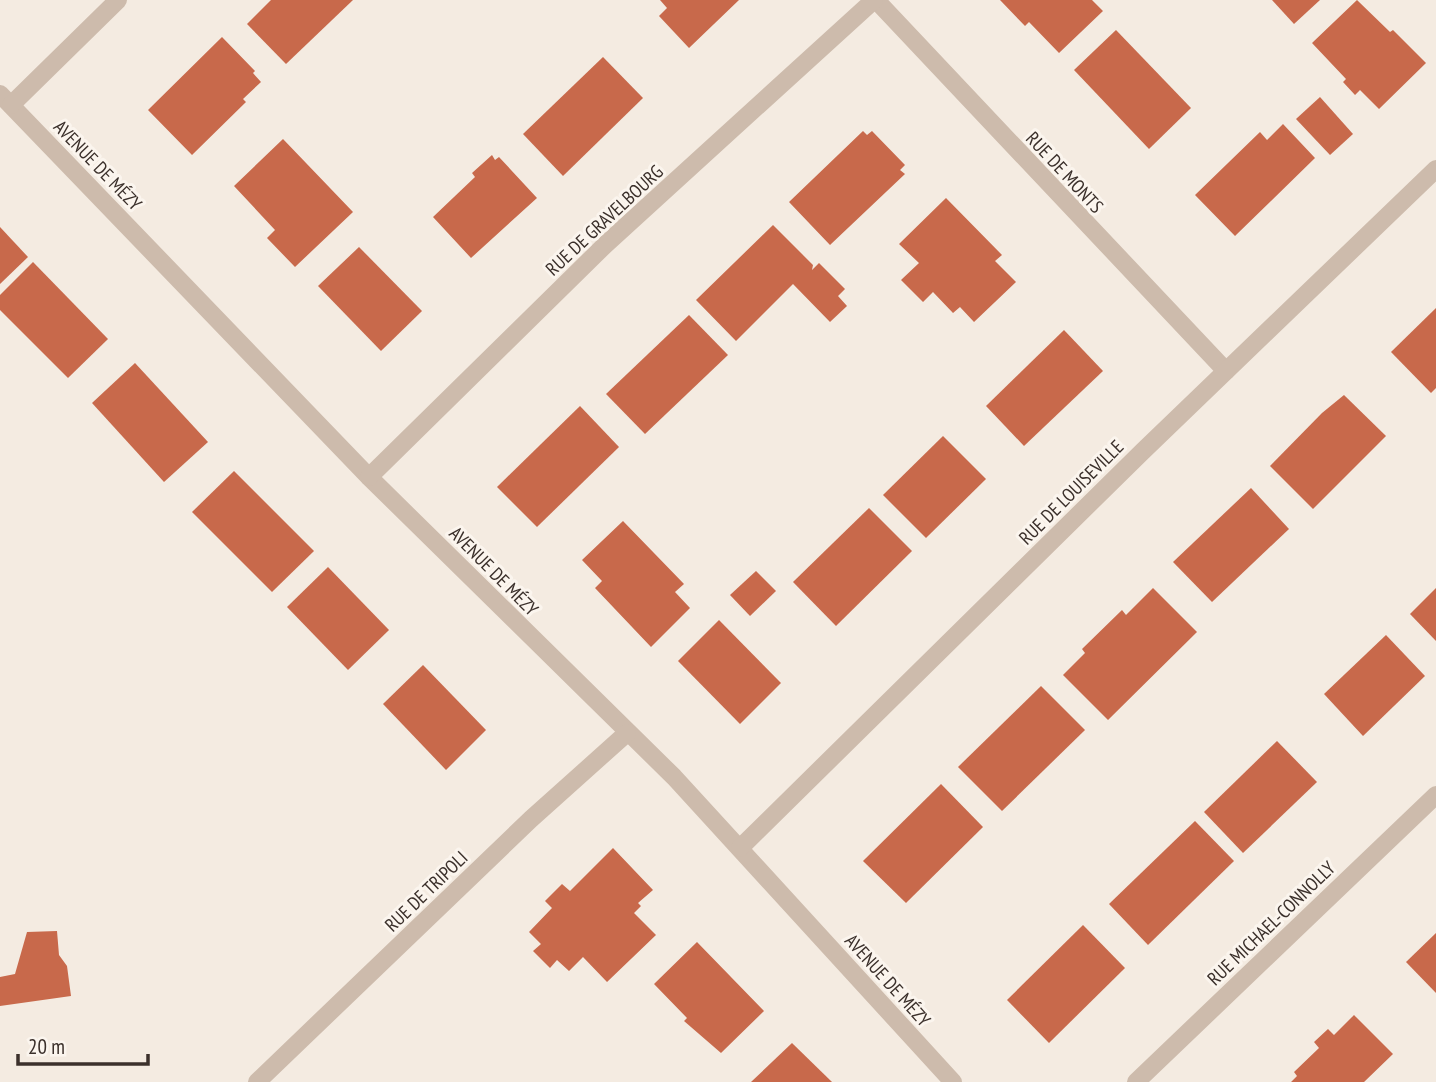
<svg xmlns="http://www.w3.org/2000/svg" width="1436" height="1082" font-family="'PT Sans Narrow',sans-serif">
	<style>
		.building { fill: #c8694b }
		.lines { fill: none; stroke-linecap: round; stroke-linejoin: round }
		.minor { stroke: #cdbbac; stroke-width: 18 }
		.labels { text-anchor: middle; dominant-baseline: central; stroke-width: 6; stroke-linejoin: round; paint-order: stroke }
		.street-label { font-size: 19px; fill: #3b302b; stroke: #fbf5ee }
	</style>
	<rect width="100%" height="100%" fill="#f4ebe1"/>
	<g class="building">
		<path d="M271,0H353L286,64L247,24Z"/>
		<path d="M660,0H739L689,48L659,16L667,8Z"/>
		<path d="M1000,0H1092L1103,11L1059,53L1029,22L1025,26Z"/>
		<path d="M1272,0H1320L1294,24Z"/>
		<path d="M1357,0L1390,32L1393,30L1426,63L1379,109L1360,90L1355,95L1343,82L1346,79L1312,43Z"/>
		<path d="M1116,30L1191,108L1149,149L1074,70Z"/>
		<path d="M222,37L255,71L253,73L261,82L243,99L246,102L192,155L148,110Z"/>
		<path d="M603,57L643,98L563,176L523,134Z"/>
		<path d="M1320,97L1353,134L1330,155L1296,119Z"/>
		<path d="M1283,124L1315,158L1235,236L1195,195L1260,132L1267,140Z"/>
		<path d="M863,131L867,135L872,131L905,165L900,170L905,174L830,245L789,202Z"/>
		<path d="M283,139L353,212L295,267L267,238L275,230L234,186Z"/>
		<path d="M492,155L495,160L499,157L537,198L471,258L433,217L475,177L472,173Z"/>
		<path d="M946,198L1002,255L995,261L1016,282L974,322L960,307L953,313L933,292L923,302L901,280L919,263L899,244Z"/>
		<path d="M773,225L813,265L812,270L819,263L845,289L838,296L847,306L830,322L793,284L736,341L696,300Z"/>
		<path d="M0,227L28,257L0,284Z"/>
		<path d="M359,247L422,311L381,351L318,286Z"/>
		<path d="M33,262L108,339L68,378L0,310V295Z"/>
		<path d="M1436,308V388L1431,393L1391,352Z"/>
		<path d="M689,315L728,355L645,434L606,394Z"/>
		<path d="M1064,330L1103,371L1024,446L986,406Z"/>
		<path d="M135,363L208,442L164,482L92,403Z"/>
		<path d="M1344,395L1386,436L1313,509L1270,466L1322,413Z"/>
		<path d="M580,406L619,447L537,527L497,487Z"/>
		<path d="M943,436L986,479L926,538L883,495Z"/>
		<path d="M234,471L314,551L272,592L192,512Z"/>
		<path d="M1251,488L1289,529L1212,602L1173,562Z"/>
		<path d="M869,508L912,551L836,626L793,582Z"/>
		<path d="M623,521L684,584L675,592L690,608L651,647L595,588L602,581L582,560Z"/>
		<path d="M328,567L389,630L348,670L287,607Z"/>
		<path d="M756,571L776,591L750,616L730,595Z"/>
		<path d="M1153,588L1197,632L1108,720L1063,675L1085,653L1082,649L1122,610L1126,615Z"/>
		<path d="M1436,588V641L1410,614Z"/>
		<path d="M719,620L781,683L740,724L678,661Z"/>
		<path d="M1386,635L1425,676L1363,736L1324,694Z"/>
		<path d="M423,665L486,730L446,770L383,704Z"/>
		<path d="M1041,686L1085,730L1002,811L958,767Z"/>
		<path d="M1277,741L1317,782L1243,853L1204,812Z"/>
		<path d="M941,784L983,827L906,903L863,861Z"/>
		<path d="M1195,821L1234,861L1148,945L1109,904Z"/>
		<path d="M613,848L653,890L638,903L641,906L634,913L656,935L607,982L583,957L569,971L557,960L550,968L533,951L541,944L529,932L552,908L545,901L562,884L570,891Z"/>
		<path d="M1083,925L1125,968L1049,1043L1007,1000Z"/>
		<path d="M57,931L59,955L67,966L71,996L0,1006V977L15,974L27,932Z"/>
		<path d="M1436,933V993L1406,962Z"/>
		<path d="M697,942L764,1011L721,1053L684,1021L687,1018L654,984Z"/>
		<path d="M1354,1015L1393,1054L1364,1082H1291L1297,1076L1294,1072L1319,1048L1314,1042L1328,1029L1334,1035Z"/>
		<path d="M792,1043L832,1082H751Z"/>
	</g>
	<g class="lines">
		<g class="minor">
			<path d="M876,0L1226,371"/>
			<path d="M0,94L369,477L674,777L953,1082"/>
			<path d="M11,105L118,0"/>
			<path d="M369,477L605,245L874,0"/>
			<path d="M740,848L1143,451L1436,169"/>
			<path d="M257,1082L531,819L627,733"/>
			<path d="M1136,1082L1436,795"/>
		</g>
	</g>
	<g class="labels">
		<g class="street-label">
			<text transform="translate(98 165) rotate(46)">AVENUE DE MÉZY</text>
			<text transform="translate(1065 172) rotate(47)">RUE DE MONTS</text>
			<text transform="translate(604 220) rotate(-43)">RUE DE GRAVELBOURG</text>
			<text transform="translate(1071 492) rotate(-45)">RUE DE LOUISEVILLE</text>
			<text transform="translate(494 571) rotate(45)">AVENUE DE MÉZY</text>
			<text transform="translate(426 891) rotate(-44)">RUE DE TRIPOLI</text>
			<text transform="translate(1271 923) rotate(-44)">RUE MICHAEL-CONNOLLY</text>
			<text transform="translate(888 980) rotate(48)">AVENUE DE MÉZY</text>
		</g>
	</g>
	<path d="M18 1054v10h130v-10" fill="none" stroke="#3b302b" stroke-width="3.5"/>
	<text x="28" y="1054" font-size="21" fill="#3b302b" stroke="#fbf5ee" stroke-width="5" paint-order="stroke">20 m</text>
</svg>
